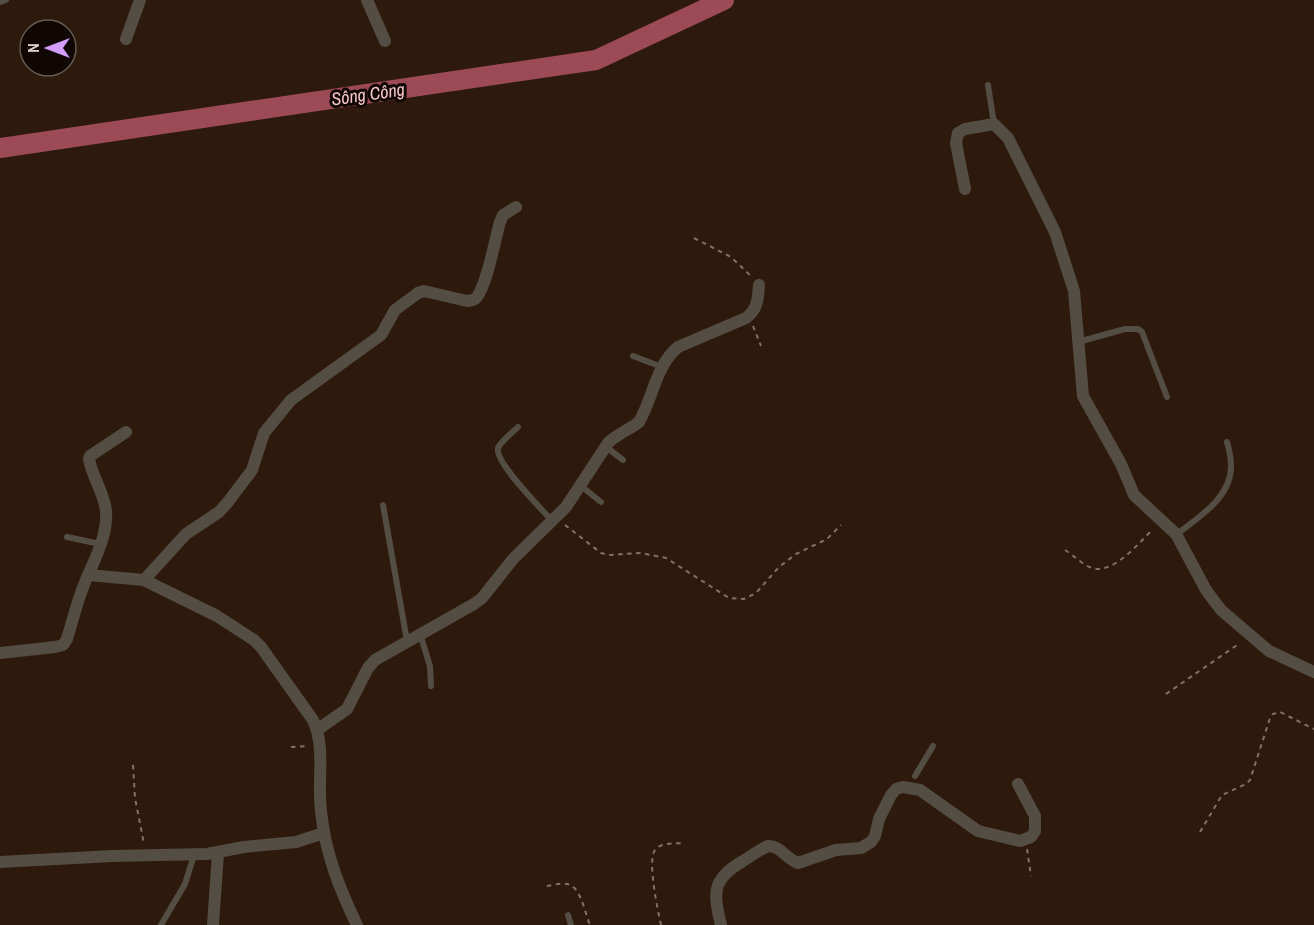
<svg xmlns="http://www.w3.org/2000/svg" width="1314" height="925" font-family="'Archivo Narrow',sans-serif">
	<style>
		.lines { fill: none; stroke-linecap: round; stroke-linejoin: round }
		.river { stroke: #9b4a56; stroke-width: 20 }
		.path { stroke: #827166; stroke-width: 2; stroke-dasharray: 4.5 4.5; stroke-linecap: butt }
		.lane { stroke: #544d44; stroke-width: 6 }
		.street { stroke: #544d44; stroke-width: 12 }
		.labels { text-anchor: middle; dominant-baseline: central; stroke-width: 6; stroke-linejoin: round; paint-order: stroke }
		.water-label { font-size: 18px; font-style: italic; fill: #f5c5ca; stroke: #100703 }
	</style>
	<rect width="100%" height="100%" fill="#2e1a0c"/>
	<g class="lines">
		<path class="river" d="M0,148L596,60L724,0"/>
		<g class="path">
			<path d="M694,238L731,257L753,278"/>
			<path d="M753,326L761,346"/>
			<path d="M565,525L601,553L608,555L641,553L666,558L729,598L744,599L756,593L779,567L796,554L827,539L841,525"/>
			<path d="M1065,550C1073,555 1083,565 1092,568C1113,575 1140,542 1153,529"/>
			<path d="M1166,694L1240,643"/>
			<path d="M291,747L308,746"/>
			<path d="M133,765L135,798L144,844"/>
			<path d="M1200,832L1222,795L1246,784L1250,780L1270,718L1273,714L1280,712L1314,729"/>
			<path d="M1027,849L1031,876"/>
			<path d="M547,886C553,885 560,883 567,884C581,886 585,914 590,925"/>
			<path d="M661,925C658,911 647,861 655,850C661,842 674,844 682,843"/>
		</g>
		<g class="lane">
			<path d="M0,2L6,0"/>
			<path d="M988,85L994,124"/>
			<path d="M1078,342L1125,329H1138L1142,332L1167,397"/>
			<path d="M633,356L662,367"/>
			<path d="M518,427C512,433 501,441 498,448C494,462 542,509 552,521"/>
			<path d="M606,447L623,460"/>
			<path d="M581,486L601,502"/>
			<path d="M383,505L407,641"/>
			<path d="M1177,534C1199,517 1232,497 1231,465C1231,458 1229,449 1227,442"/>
			<path d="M67,537L100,544"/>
			<path d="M420,634L430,666L431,686"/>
			<path d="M915,776L933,746"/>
			<path d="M568,915L571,925"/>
			<path d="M161,925L185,884L194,855"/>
		</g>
		<g class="street">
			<path d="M367,0L385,41"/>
			<path d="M126,39L140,0"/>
			<path d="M965,189L956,143L958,133L965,129L994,124L1008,138L1055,232L1074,291L1083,396L1121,464L1134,495L1176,534L1206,590L1221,610L1269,651L1314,672"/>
			<path d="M88,575L144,580L217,616L254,640L261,647L313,720C326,748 317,781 321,811C325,852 339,888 357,925"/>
			<path d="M144,580L186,534L219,512L228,502L252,470L264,433L291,400L381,335L395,310L418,293L424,291L467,301C472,300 473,301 476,298C487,286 495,239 500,222L503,215L516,207"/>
			<path d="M0,653L55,647L63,645L67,639C72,623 76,606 82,590C91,565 108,539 106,511C104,492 92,477 89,459L90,456L126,432"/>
			<path d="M317,730L347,709L368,668L375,660L474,604L482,598L513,559L566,507L608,443C617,434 629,430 639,422C653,398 656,365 678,347L746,318C758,309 758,298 759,285"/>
			<path d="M0,862L112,856L207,854L244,847L296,842L324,833"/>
			<path d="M213,925L218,853"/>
			<path d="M721,925C713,892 712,879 743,861C751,856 759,850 768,846C781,846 786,859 798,863L836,850L861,848L871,842L875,836L879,819L891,795L896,789L903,787L920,790L978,831L1020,841L1031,837L1035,831V816L1018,784"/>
		</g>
	</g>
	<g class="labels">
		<g class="water-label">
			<text transform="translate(368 94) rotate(-8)">Sông Công</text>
		</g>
	</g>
	<g transform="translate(48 48) rotate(270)"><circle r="28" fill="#100703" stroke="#645954" stroke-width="1.5"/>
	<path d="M0-4.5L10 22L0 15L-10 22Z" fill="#d29dfd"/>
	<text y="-9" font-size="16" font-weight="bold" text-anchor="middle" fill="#e3d5cd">N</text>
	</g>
</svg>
